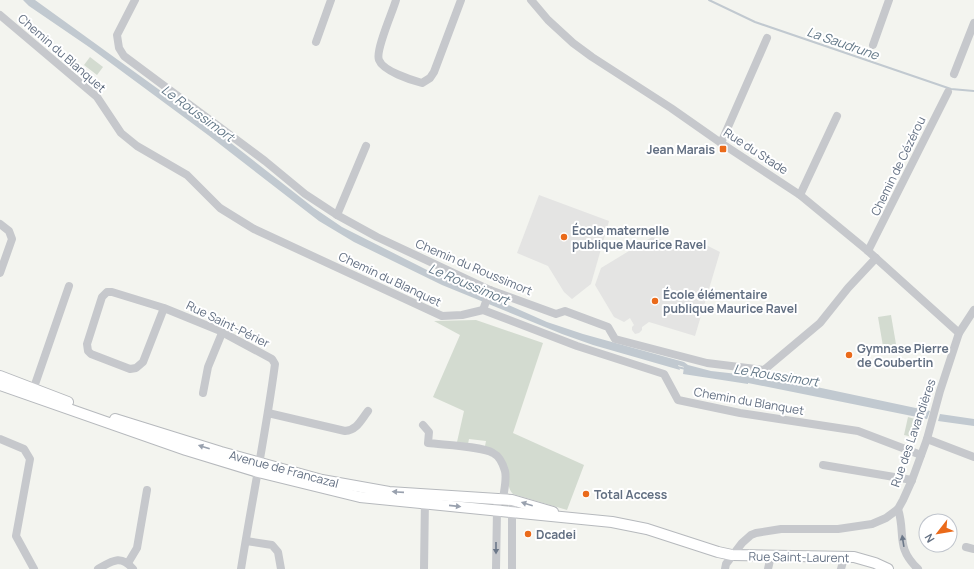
<svg xmlns="http://www.w3.org/2000/svg" width="974" height="569" font-family="Manrope,sans-serif">
	<style>
		.built { fill: #e4e4e3 }
		.green { fill: #d3dbd0 }
		.water { fill: #c1c9d0 }
		.lines { fill: none; stroke-linecap: round; stroke-linejoin: round }
		.stream { stroke: #c1c9d0; stroke-width: 2 }
		.major-casing { stroke: #b6b9bd; stroke-width: 12 }
		.minor { stroke: #c6c8cc; stroke-width: 8 }
		.major { stroke: #fff; stroke-width: 10 }
		.oneway { fill: #99a1ae }
		.oneway2 { fill: #6c7889 }
		.poi-dot { fill: #ea6a1a; stroke: #fff; stroke-width: 1.5 }
		.labels { text-anchor: middle; dominant-baseline: central; stroke-width: 4; stroke-linejoin: round; paint-order: stroke }
		.street-label { font-size: 12px; fill: #626f82; stroke: #fff }
		.poi-label { font-size: 12px; font-weight: bold; fill: #626f82; stroke: #fff; text-anchor: start }
		.water-label { font-size: 13px; font-style: italic; fill: #627787; stroke: #fff }
	</style>
	<rect width="100%" height="100%" fill="#f3f4ef"/>
	<g class="built">
		<path d="M539,195L609,221L591,284L572,299L564,292L548,266L517,253Z"/>
		<path d="M652,237L695,249L704,244L720,252L695,336L649,322L642,327V330L639,333L635,334L632,330V327L634,325L630,318L624,322L614,317L595,285L601,268Z"/>
	</g>
	<g class="green">
		<path d="M90,57L103,67L97,75L84,65Z"/>
		<path d="M891,315L897,350L884,352L878,317Z"/>
		<path d="M476,320L543,343L513,433L584,465L567,510L513,494C507,488 508,479 509,471L485,446L486,441L469,439L468,444L457,442L464,411L433,397L460,335L434,321Z"/>
		<path d="M908,417L922,421L917,438L904,435Z"/>
	</g>
	<g class="water">
		<path d="M23,0H35L208,125L314,208L342,227L429,271L466,289L480,293L479,296L484,298L486,295L547,322L583,334L684,362L688,365L711,371L774,378L930,411L927,419L748,383V384L683,374L684,367L678,365L680,370L593,345L562,334L442,285L354,242L319,221L208,135L89,47L29,6Z"/>
		<path d="M940,414L974,419V426L938,421Z"/>
	</g>
	<g class="lines">
		<g class="stream">
			<path d="M709,0L755,22L951,89L974,91"/>
			<path d="M677,367L686,369"/>
		</g>
		<g class="major-casing">
			<g id="major">
				<path d="M0,376L68,402"/>
				<path d="M0,385L186,450L258,472L360,497L612,522L647,529L718,552L732,555L854,557L875,563L888,569"/>
				<path d="M115,419L221,452L322,480L389,492L512,500L553,512"/>
			</g>
		</g>
		<g class="minor">
			<path d="M135,0L117,35L119,48L124,56L265,161L305,194L337,215L377,237L490,290L556,314L565,311L608,327L615,339L707,363L764,370L820,323L848,288L876,258"/>
			<path d="M396,0C393,11 375,51 379,60C383,71 411,80 422,83L430,78L434,72L461,0"/>
			<path d="M531,0L548,20L573,43L592,57L671,108L721,143L800,195L868,251L959,333"/>
			<path d="M0,15L97,97L121,133L137,146L187,175L220,208L254,229L442,316L462,315L483,310L577,346L664,374L678,400L740,413L858,431L921,455"/>
			<path d="M316,42L331,0"/>
			<path d="M873,45L889,0"/>
			<path d="M954,74L974,23"/>
			<path d="M721,143L767,38"/>
			<path d="M800,195L837,116"/>
			<path d="M337,215L366,146"/>
			<path d="M0,224L9,231L12,239L0,273"/>
			<path d="M868,251L948,92"/>
			<path d="M164,308L143,362L136,368L130,369L91,354L88,351L87,344L102,297L107,292H112L164,308L218,330L272,359L275,364C266,432 252,500 241,569"/>
			<path d="M483,310L490,290"/>
			<path d="M32,393L69,286"/>
			<path d="M203,393L208,367L222,333"/>
			<path d="M268,413L345,431C357,430 361,420 368,411"/>
			<path d="M423,425L429,432L428,443C444,445 481,446 493,453C499,456 503,464 505,471C507,479 504,490 503,499"/>
			<path d="M0,439L24,449L30,459L16,536L34,569"/>
			<path d="M927,439L974,457"/>
			<path d="M823,465L912,480"/>
			<path d="M512,500V569"/>
			<path d="M898,509C906,534 895,547 918,569"/>
			<path d="M246,541L272,545L278,552L281,569"/>
			<path d="M966,547L974,549"/>
			<path d="M128,563L137,548L147,490"/>
			<path d="M98,569C112,561 121,554 133,569"/>
			<path d="M424,569L425,498"/>
			<path d="M496,569L497,510L498,498"/>
			<path d="M725,569L726,564L742,543L751,535L756,533L781,529H838L872,524L886,518L898,509L903,500L912,480L927,439L940,391L959,333L974,310"/>
			<path d="M768,569L771,556"/>
			<path d="M841,569L844,558"/>
		</g>
		<use href="#major" class="major"/>
	</g>
	<defs><path id="oneway-solid" d="M-6-.8H1V-3.2L6.5 0L1 3.2V.8H-6Z"/></defs>
	<g class="oneway">
		<use href="#oneway-solid" transform="translate(204 447) rotate(-162)"/>
		<use href="#oneway-solid" transform="translate(398 492) rotate(-176)"/>
		<use href="#oneway-solid" transform="translate(527 504) rotate(-163)"/>
		<use href="#oneway-solid" transform="translate(455 506) rotate(6)"/>
	</g>
	<g class="oneway2">
		<use href="#oneway-solid" transform="translate(903 541) rotate(-99)"/>
		<use href="#oneway-solid" transform="translate(496 548) rotate(90)"/>
	</g>
	<g class="poi-dot">
		<rect x="719" y="145" width="8" height="8" rx="2"/>
		<circle cx="564" cy="237" r="4"/>
		<circle cx="655" cy="301" r="4"/>
		<circle cx="849" cy="355" r="4"/>
		<circle cx="586" cy="494" r="4"/>
		<circle cx="528" cy="534" r="4"/>
	</g>
	<g class="labels">
		<g class="street-label">
			<text transform="translate(62 53) rotate(41)">Chemin du Blanquet</text>
			<text transform="translate(756 151) rotate(33)">Rue du Stade</text>
			<text transform="translate(898 166) rotate(-64)">Chemin de Cézérou</text>
			<text transform="translate(474 267) rotate(23)">Chemin du Roussimort</text>
			<text transform="translate(390 279) rotate(25)">Chemin du Blanquet</text>
			<text transform="translate(228 324) rotate(26)">Rue Saint-Périer</text>
			<text transform="translate(749 401) rotate(10)">Chemin du Blanquet</text>
			<text transform="translate(913 433) rotate(-71)">Rue des Lavandières</text>
			<text transform="translate(284 469) rotate(15)">Avenue de Francazal</text>
			<text transform="translate(799 557) rotate(1)">Rue Saint-Laurent</text>
		</g>
		<g class="poi-label">
			<text x="715" y="149" text-anchor="end">Jean Marais</text>
			<text x="572" y="230">École maternelle<tspan x="572" dy="14">publique Maurice Ravel</tspan></text>
			<text x="663" y="294">École élémentaire<tspan x="663" dy="14">publique Maurice Ravel</tspan></text>
			<text x="857" y="348">Gymnase Pierre<tspan x="857" dy="14">de Coubertin</tspan></text>
			<text x="594" y="494">Total Access</text>
			<text x="536" y="534">Dcadei</text>
		</g>
		<g class="water-label">
			<text transform="translate(843 43) rotate(19)">La Saudrune</text>
			<text transform="translate(198 113) rotate(36)">Le Roussimort</text>
			<text transform="translate(469 284) rotate(23)">Le Roussimort</text>
			<text transform="translate(776 375) rotate(9)">Le Roussimort</text>
		</g>
	</g>
	<g transform="translate(938 533) rotate(239)"><circle r="19" fill="#ffffff" stroke="#c0c5cd"/>
	<path d="M0-3L7 15L0 10L-7 15Z" fill="#ea6a1a"/>
	<text y="-6" font-size="11" font-weight="bold" text-anchor="middle" fill="#626f82">N</text>
	</g>
</svg>
